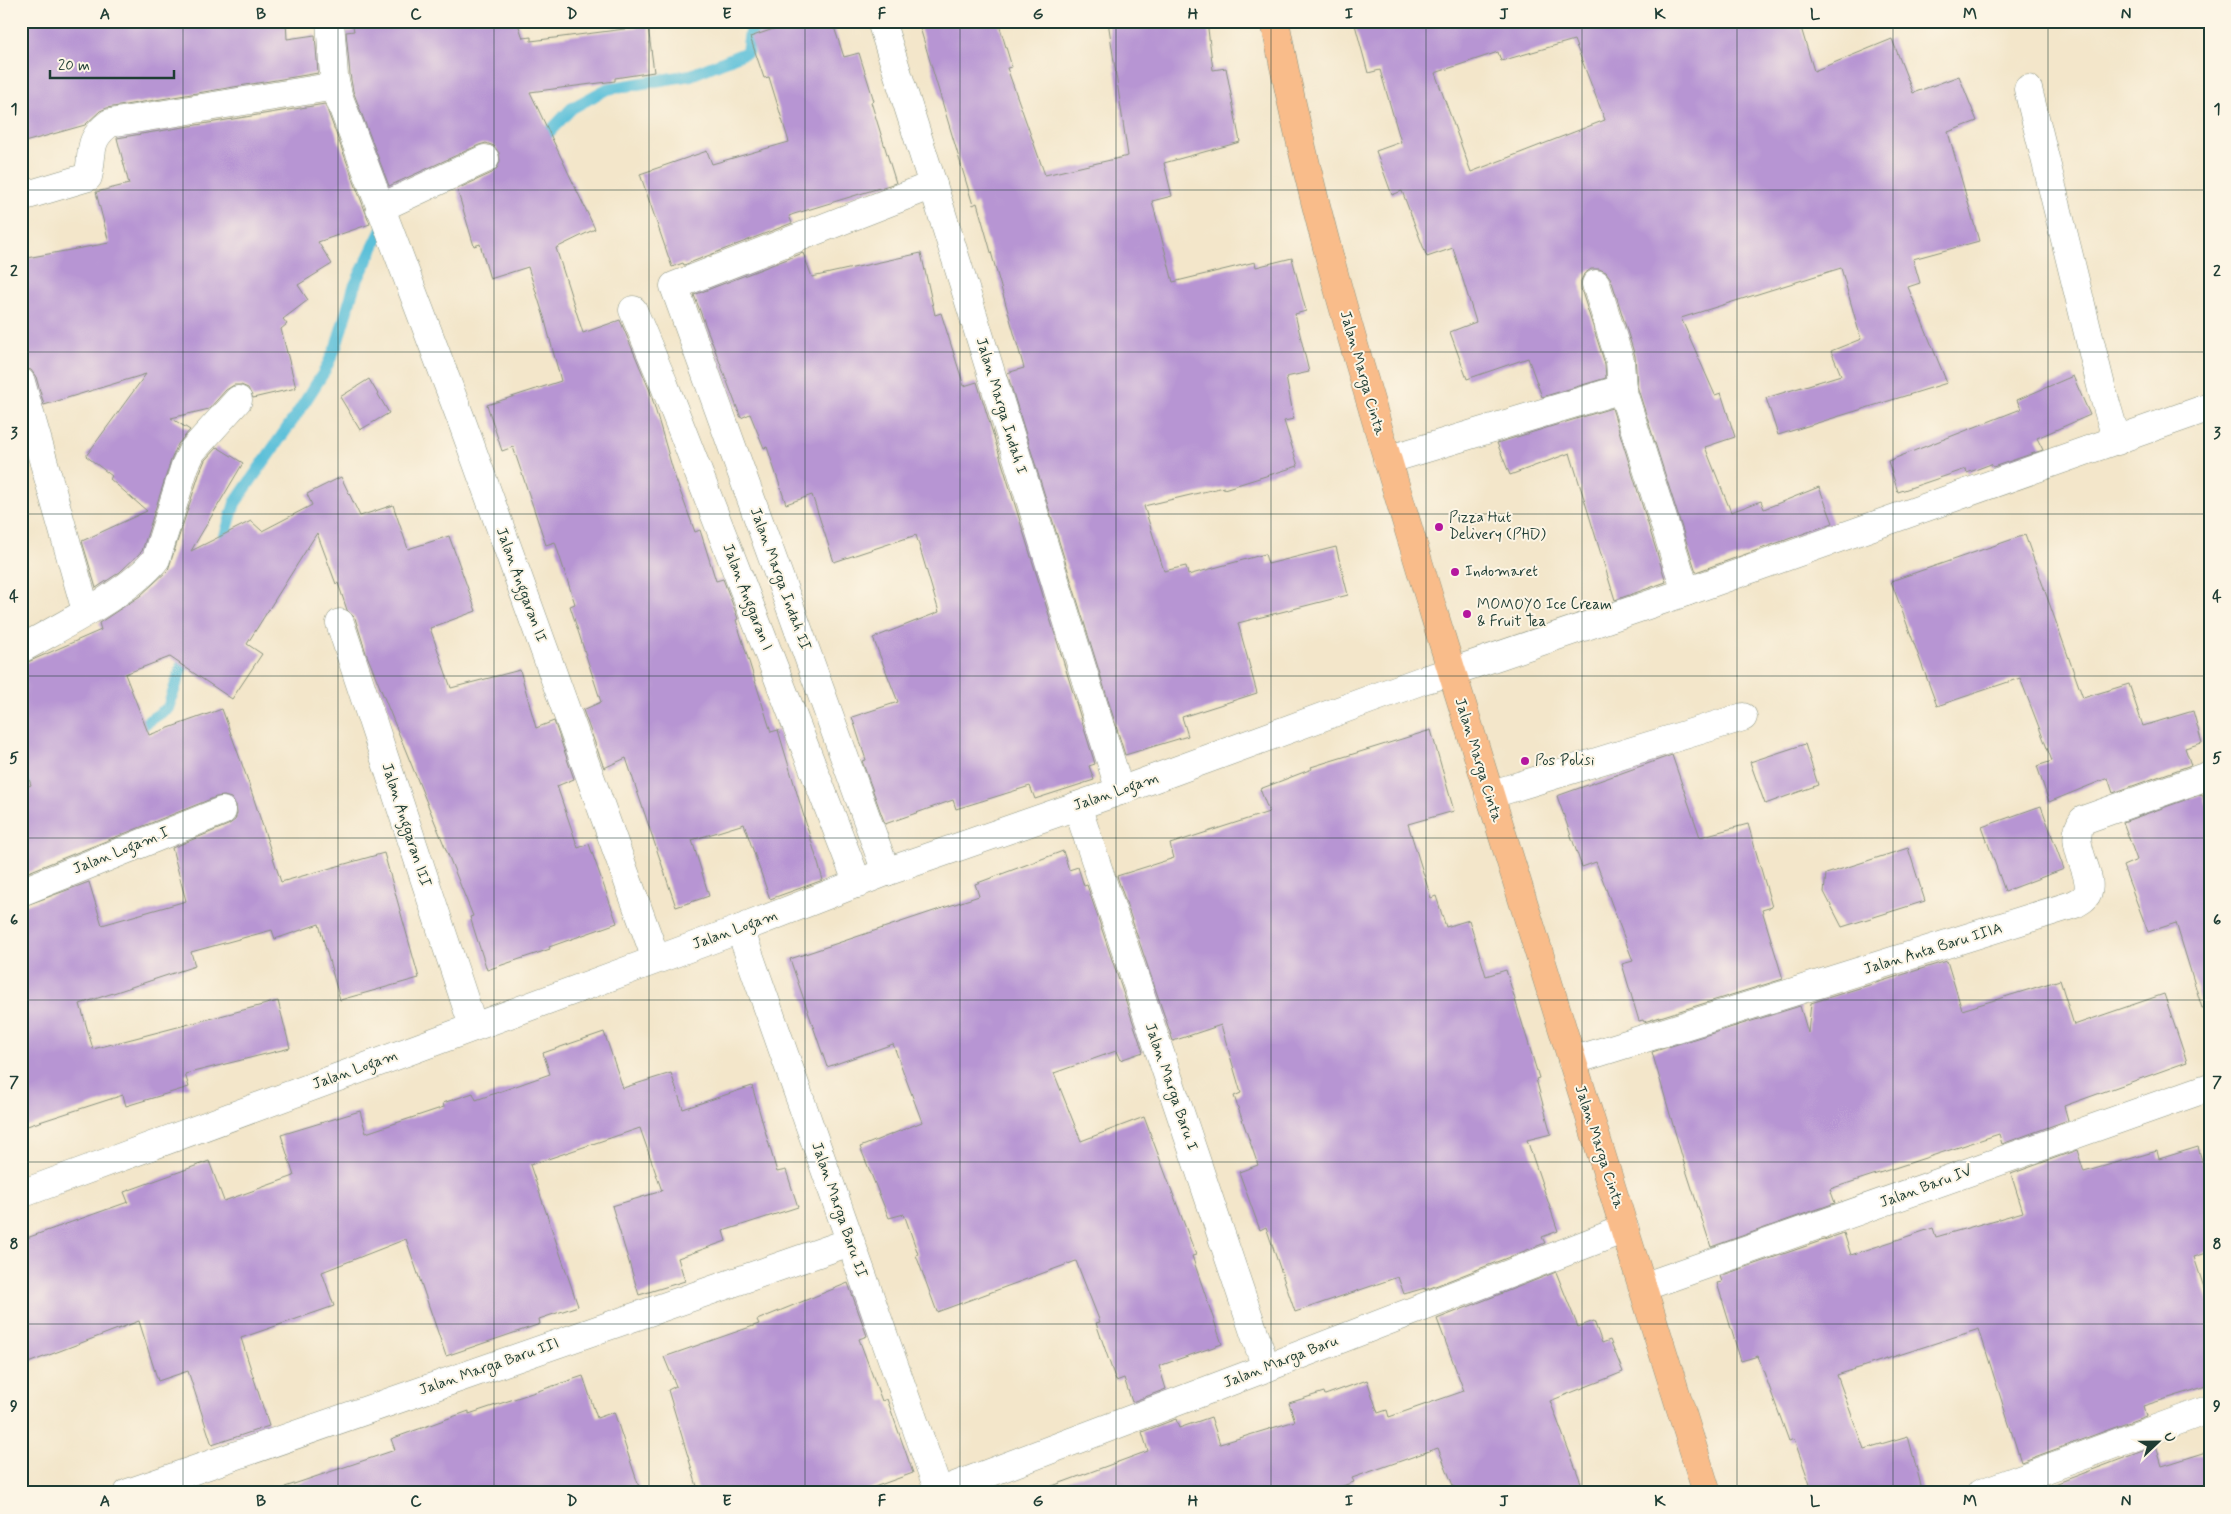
<svg xmlns="http://www.w3.org/2000/svg" width="2231" height="1514" font-family="Mynerve,sans-serif">
	<style>
		.lines { fill: none; stroke-linecap: round; stroke-linejoin: round }
		.stream { stroke: #5bc0d9; stroke-width: 12 }
		.building { fill: #b795d3; fill-rule: evenodd }
		.minor-casing { stroke: #89927f; stroke-width: 29 }
		.major-casing { stroke: #89927f; stroke-width: 29 }
		.minor { stroke: #fff; stroke-width: 28 }
		.major { stroke: #f9bc8a; stroke-width: 28 }
		.grid { fill: none; stroke: #1f3d34; stroke-width: 1; stroke-opacity: 0.55 }
		.poi-dot { fill: #b5179e; stroke: #fcf5e5; stroke-width: 2 }
		.labels { text-anchor: middle; dominant-baseline: central; stroke-width: 4; stroke-linejoin: round; paint-order: stroke }
		.street-label { font-size: 15px; fill: #1f3d34; stroke: #fcf5e5 }
		.poi-label { font-size: 15px; fill: #1f3d34; stroke: #fcf5e5; text-anchor: start }
		.neatline { fill: none; stroke: #1f3d34; stroke-width: 2 }
		.grid-label { font-size: 16px; text-anchor: middle; font-weight: bold; fill: #1f3d34 }
	</style>
	<rect width="100%" height="100%" fill="#fcf5e5"/>
	<filter id="ink" filterUnits="userSpaceOnUse"><feTurbulence type="fractalNoise" baseFrequency=".02" numOctaves="2"/><feDisplacementMap in="SourceGraphic" scale="10" xChannelSelector="R" yChannelSelector="G"/><feConvolveMatrix kernelMatrix="1 2 1 2 8 2 1 2 1" color-interpolation-filters="sRGB"/></filter>
	<filter id="wash" filterUnits="userSpaceOnUse"><feTurbulence type="fractalNoise" baseFrequency=".0096" numOctaves="4" result="noise"/><feDisplacementMap in="SourceGraphic" scale="20" xChannelSelector="R" yChannelSelector="G"/><feGaussianBlur stdDeviation="1.12" result="paint"/><feColorMatrix in="noise" values="0 0 0 0 0 0 0 0 0 0 0 0 0 0 0 0 0 1.4 0 .05"/><feComposite in="paint" operator="in"/></filter>
	<g filter="url(#wash)">
		<rect width="100%" height="100%" fill="#f3e6ca"/>
		<g class="lines">
			<g class="stream">
				<path d="M538,144L572,108L607,89L691,75L747,52L750,32L764,21"/>
				<path d="M221,549L235,503L297,414L324,372L336,347L354,287L386,221"/>
				<path d="M131,733L168,708L187,651"/>
				<path d="M21,782L45,772"/>
			</g>
		</g>
		<g id="blocks">
			<g class="building">
				<path d="M21,21H286L287,39L315,35L318,73L107,108L100,111L85,125L21,143Z"/>
				<path d="M352,21H517L523,38L531,37V41L648,26L654,72L615,78V81L530,92L595,229L556,248L583,333L620,320L650,391L675,477L695,532L700,530L716,581L723,579L736,613L738,619L736,620L771,732L778,730L823,880L770,899L744,824L692,840L709,896L676,907L626,758L604,768L583,710L601,702L570,606L575,604L555,542L546,545L513,447L502,451L487,405L561,381L544,317L528,267L490,279L480,244L474,246L457,189L492,173L497,168L500,161L499,153L494,146L486,143L479,145L389,186L353,91L350,74L346,32L354,31Z"/>
				<path d="M797,21H832L844,57L859,53L874,101L871,102L896,183L794,214L789,216L792,223L684,265L683,263L672,267L640,174L707,151L712,164L789,142L769,77L764,78L750,37Z"/>
				<path d="M918,21H998L1012,67L1007,68L1045,175L1128,156L1108,21H1207L1213,70L1226,68L1240,142L1164,163L1172,196L1152,201L1173,282L1255,262L1256,267L1292,258L1306,311L1295,314L1309,372L1286,377L1294,419L1284,421L1298,466L1224,489V487L1144,506L1164,571L1186,566L1188,575L1265,554L1268,564L1336,547L1348,595L1238,623L1257,693L1182,717L1188,736L1125,755L1007,373L1024,368L977,203L973,205Z"/>
				<path d="M1354,21H1799L1814,71L1892,39L1913,93L1959,76L1977,121L1948,132L1979,241L1913,259L1920,283L1908,287L1947,383L1778,435L1766,398L1841,375L1831,351L1861,339L1841,268L1681,318L1715,395L1721,393L1735,437L1705,447L1731,512L1761,501L1764,509L1819,487L1833,523L1696,572L1637,386L1635,356L1611,279L1606,272L1599,269H1591L1584,274L1581,281V289L1605,364L1606,378L1542,397L1528,358L1467,379L1450,332L1476,322L1453,248L1427,257L1402,191L1392,195L1376,151L1401,142L1380,70L1368,73ZM1574,40L1605,120L1471,172L1435,73L1498,52L1501,61Z"/>
				<path d="M325,104L370,224L318,242L332,264L298,285L308,300L283,319L287,324L281,329L296,388L253,398L248,388L241,385H234L226,390L209,409L171,418L190,430L178,444L171,460L142,551L120,572L96,588L82,541L147,511L110,479L112,476L86,456L146,374L44,405L36,377L31,370L21,367V259L109,243L96,192L129,184L117,138Z"/>
				<path d="M803,253L812,277L921,253L935,315L941,313L964,386L977,382L1095,764L1089,766L1094,780L1035,799L1030,786L956,809L953,800L885,824L862,761L866,760L852,717L898,702L873,638L939,612L916,535L834,562L812,495L786,504L767,447L764,448L750,414L741,418L694,295Z"/>
				<path d="M2073,376L2090,415L2037,438L2043,450L1993,467L1991,464L1967,473L1966,469L1898,492L1888,461L2021,409L2017,400Z"/>
				<path d="M369,379L389,413L360,430L340,397Z"/>
				<path d="M1612,408L1666,582L1615,600L1570,453L1510,475L1497,443Z"/>
				<path d="M217,447L243,463L191,551L251,521L262,531L312,505L307,494L341,477L360,516L393,505L408,549L449,536L476,611L430,628L451,688L520,670L536,728L554,721L574,779L557,786L578,848L589,844L617,923L549,947L550,949L487,970L470,917L473,916L366,653L355,618L347,610L338,583L336,584L317,533L247,644L262,654L232,699L170,657L125,674L149,735L222,709L247,778L281,882L384,853L419,978L340,1000L319,924L275,939L272,930L191,952L195,966L80,1004L93,1049L278,1001L290,1048L185,1074L189,1087L126,1106L123,1095L21,1128V907L89,882L102,925L186,901L172,848L228,825L235,820L237,813L236,805L231,798L224,796L216,797L21,875V789L31,785L21,756V665L101,630L99,623L140,596L168,570L200,472L205,460Z"/>
				<path d="M2025,535L2083,698L2129,684L2143,726L2193,711L2202,743L2185,748L2191,765L2113,793L2108,778L2049,802L2037,766L2052,761L2020,678L1937,706L1891,581Z"/>
				<path d="M1431,730L1454,811L1408,824L1431,898L1436,896L1446,927L1469,920L1486,976L1506,970L1539,1078L1536,1079L1551,1134L1527,1140L1558,1231L1542,1237L1545,1243L1425,1290V1288L1404,1294L1398,1277L1295,1312L1266,1227L1260,1230L1239,1172L1258,1165L1234,1096L1241,1093L1221,1025L1173,1041L1117,876L1174,858L1170,844L1269,812L1260,789L1312,769L1311,767Z"/>
				<path d="M1805,744L1818,785L1765,804L1750,762Z"/>
				<path d="M1672,755L1700,837L1748,824L1772,907L1762,910L1783,979L1644,1022L1643,1020L1639,1021L1622,964L1633,961L1596,862L1582,867L1557,796Z"/>
				<path d="M2202,794L2210,815V1006L2202,1008L2176,923L2148,932L2123,866L2137,860L2123,822Z"/>
				<path d="M2041,806L2064,869L2005,891L1982,827Z"/>
				<path d="M1908,848L1925,901L1842,927L1824,892L1826,874Z"/>
				<path d="M1063,851L1069,870L1078,867L1084,886L1087,885L1143,1052L1120,1060L1116,1051L1054,1073L1081,1141L1144,1117L1196,1255L1192,1256L1222,1344L1159,1366L1166,1389L1132,1402L1124,1378L1116,1381L1096,1323L1100,1322L1076,1261L937,1312L916,1255L918,1254L904,1214L889,1218L860,1147L922,1122L893,1044L827,1067L790,959L979,896L975,884Z"/>
				<path d="M1947,961L1962,1010L2060,980L2074,1025L2164,994L2187,1062L2064,1106L2068,1120L2002,1144L1999,1134L1830,1189L1835,1203L1711,1247L1686,1170L1652,1052L1800,1006L1808,1033L1811,1003Z"/>
				<path d="M604,1032L623,1088L671,1073L683,1109L752,1086L777,1172L786,1170L798,1207L723,1231L726,1241L678,1258L685,1281L639,1295L612,1206L662,1191L640,1128L530,1165L578,1306L539,1319L540,1324L446,1356L406,1239L322,1272L334,1306L241,1338L269,1426L212,1445L188,1371L158,1381L139,1321L28,1363L21,1345V1240L128,1202L124,1192L209,1161L224,1201L294,1176L281,1135L360,1111L366,1133L444,1107L443,1103L473,1093L476,1100L550,1074L543,1053Z"/>
				<path d="M2198,1147L2210,1188V1252L2194,1257L2210,1306V1385L2143,1406L2146,1416L2021,1462L1979,1329L1837,1375L1864,1449L1908,1436L1923,1493H1813L1794,1439L1789,1441L1758,1356L1741,1361L1717,1283L1722,1282L1720,1276L1844,1233L1851,1255L1933,1228L1936,1237L2023,1212L2011,1174L2077,1150L2084,1172L2157,1151L2159,1159Z"/>
				<path d="M1556,1272L1578,1327L1594,1321L1602,1343L1610,1340L1623,1372L1550,1401L1585,1493H1456L1438,1448L1352,1478L1354,1482L1323,1493H1044V1489L1148,1451L1142,1432L1176,1419L1179,1428L1211,1417L1220,1444L1295,1421L1289,1403L1324,1392L1325,1395L1367,1380L1378,1413L1387,1410L1389,1417L1464,1391L1437,1319Z"/>
				<path d="M848,1283L867,1336L859,1339L882,1401L887,1399L913,1473L858,1493H699L668,1390L676,1386L664,1357L759,1324L757,1320Z"/>
				<path d="M583,1376L597,1418L614,1412L641,1493H286L285,1487L395,1450L391,1439L469,1411V1414Z"/>
				<path d="M2156,1446L2162,1466L2210,1451V1493H2031Z"/>
			</g>
		</g>
	</g>
	<g filter="url(#ink)">
		<use href="#blocks" fill-opacity="0" stroke="#89927f" stroke-width="1"/>
		<g class="lines">
			<g class="minor-casing">
				<g id="minor">
					<path d="M330,21L334,76L338,95L461,419L656,959"/>
					<path d="M881,21L933,185L1120,791"/>
					<path d="M2028,89L2102,390L2117,441"/>
					<path d="M21,197L88,177C94,153 86,140 110,123L336,86"/>
					<path d="M380,208L485,159"/>
					<path d="M1596,284L1620,361L1622,389L1686,592"/>
					<path d="M633,310L664,384L858,884"/>
					<path d="M21,382L86,611"/>
					<path d="M1387,460L1622,389"/>
					<path d="M340,623L473,1026"/>
					<path d="M21,649C59,627 131,592 156,559L185,466L192,451L238,400"/>
					<path d="M1489,795L1743,717"/>
					<path d="M1077,806L1266,1368"/>
					<path d="M886,872L674,286L933,185"/>
					<path d="M21,892L222,811"/>
					<path d="M740,929L939,1492"/>
					<path d="M1572,1061L2075,904C2078,902 2083,900 2085,897C2100,879 2064,845 2083,820L2210,775"/>
					<path d="M21,1194L740,929L886,872L1120,791L1423,680L1451,672L1686,592L2210,407"/>
					<path d="M1643,1287L2210,1087"/>
					<path d="M128,1493L850,1242"/>
					<path d="M936,1493L1266,1368L1625,1229"/>
					<path d="M1981,1493L2210,1409"/>
				</g>
			</g>
			<g class="major-casing">
				<path id="major" d="M1275,21C1313,224 1376,420 1435,617C1523,909 1616,1201 1707,1493"/>
			</g>
			<use href="#minor" class="minor"/>
			<use href="#major" class="major"/>
		</g>
	</g>
	<path class="grid" d="M183,21V1493M338,21V1493M494,21V1493M649,21V1493M805,21V1493M960,21V1493M1116,21V1493M1271,21V1493M1426,21V1493M1582,21V1493M1737,21V1493M1893,21V1493M2048,21V1493M21,190H2210M21,352H2210M21,514H2210M21,676H2210M21,838H2210M21,1000H2210M21,1162H2210M21,1324H2210"/>
	<g class="poi-dot">
		<circle cx="1439" cy="527" r="5"/>
		<circle cx="1455" cy="572" r="5"/>
		<circle cx="1467" cy="614" r="5"/>
		<circle cx="1525" cy="761" r="5"/>
	</g>
	<g class="labels">
		<g class="street-label">
			<text transform="translate(1362 373) rotate(74)">Jalan Marga Cinta</text>
			<text transform="translate(1001 406) rotate(73)">Jalan Marga Indah I</text>
			<text transform="translate(780 579) rotate(70)">Jalan Marga Indah II</text>
			<text transform="translate(521 585) rotate(70)">Jalan Anggaran II</text>
			<text transform="translate(747 597) rotate(69)">Jalan Anggaran I</text>
			<text transform="translate(1478 760) rotate(73)">Jalan Marga Cinta</text>
			<text transform="translate(1116 792) rotate(-19)">Jalan Logam</text>
			<text transform="translate(406 825) rotate(72)">Jalan Anggaran III</text>
			<text transform="translate(121 851) rotate(-22)">Jalan Logam I</text>
			<text transform="translate(735 930) rotate(-20)">Jalan Logam</text>
			<text transform="translate(1933 949) rotate(-17)">Jalan Anta Baru IIIA</text>
			<text transform="translate(355 1070) rotate(-20)">Jalan Logam</text>
			<text transform="translate(1171 1087) rotate(71)">Jalan Marga Baru I</text>
			<text transform="translate(1599 1147) rotate(72)">Jalan Marga Cinta</text>
			<text transform="translate(1926 1187) rotate(-20)">Jalan Baru IV</text>
			<text transform="translate(839 1210) rotate(71)">Jalan Marga Baru II</text>
			<text transform="translate(1281 1362) rotate(-21)">Jalan Marga Baru</text>
			<text transform="translate(489 1367) rotate(-19)">Jalan Marga Baru III</text>
		</g>
		<g class="poi-label">
			<text x="1449" y="518">Pizza Hut<tspan x="1449" dy="17">Delivery (PHD)</tspan></text>
			<text x="1465" y="572">Indomaret</text>
			<text x="1477" y="605">MOMOYO Ice Cream<tspan x="1477" dy="17">&amp; Fruit Tea</tspan></text>
			<text x="1535" y="761">Pos Polisi</text>
		</g>
	</g>
	<rect width="2231" height="1514" fill="none" stroke="#fcf5e5" stroke-width="55"/>
	<g transform="translate(2158 1442) rotate(68)" stroke="#fcf5e5" stroke-width="4" paint-order="stroke">
	<path d="M0-4L9 19L0 12L-9 19Z" fill="#1f3d34"/>
	<text y="-8" font-size="14" font-weight="bold" text-anchor="middle" fill="#1f3d34">U</text>
	</g>
	<path d="M50 70v8h124v-8" fill="none" stroke="#1f3d34" stroke-width="2.5"/>
	<text x="58" y="70" font-size="15" fill="#1f3d34" stroke="#fcf5e5" stroke-width="4" paint-order="stroke">20 m</text>
	<rect x="28" y="28" width="2176" height="1458" class="neatline"/>
	<g class="grid-label">
		<text x="105" y="19">A</text>
		<text x="261" y="19">B</text>
		<text x="416" y="19">C</text>
		<text x="572" y="19">D</text>
		<text x="727" y="19">E</text>
		<text x="882" y="19">F</text>
		<text x="1038" y="19">G</text>
		<text x="1193" y="19">H</text>
		<text x="1349" y="19">I</text>
		<text x="1504" y="19">J</text>
		<text x="1660" y="19">K</text>
		<text x="1815" y="19">L</text>
		<text x="1970" y="19">M</text>
		<text x="2126" y="19">N</text>
		<text x="14" y="114">1</text>
		<text x="2217" y="114">1</text>
		<text x="14" y="276">2</text>
		<text x="2217" y="276">2</text>
		<text x="14" y="438">3</text>
		<text x="2217" y="438">3</text>
		<text x="14" y="601">4</text>
		<text x="2217" y="601">4</text>
		<text x="14" y="763">5</text>
		<text x="2217" y="763">5</text>
		<text x="14" y="925">6</text>
		<text x="2217" y="925">6</text>
		<text x="14" y="1087">7</text>
		<text x="2217" y="1087">7</text>
		<text x="14" y="1249">8</text>
		<text x="2217" y="1249">8</text>
		<text x="14" y="1411">9</text>
		<text x="2217" y="1411">9</text>
		<text x="105" y="1506">A</text>
		<text x="261" y="1506">B</text>
		<text x="416" y="1506">C</text>
		<text x="572" y="1506">D</text>
		<text x="727" y="1506">E</text>
		<text x="882" y="1506">F</text>
		<text x="1038" y="1506">G</text>
		<text x="1193" y="1506">H</text>
		<text x="1349" y="1506">I</text>
		<text x="1504" y="1506">J</text>
		<text x="1660" y="1506">K</text>
		<text x="1815" y="1506">L</text>
		<text x="1970" y="1506">M</text>
		<text x="2126" y="1506">N</text>
	</g>
</svg>
